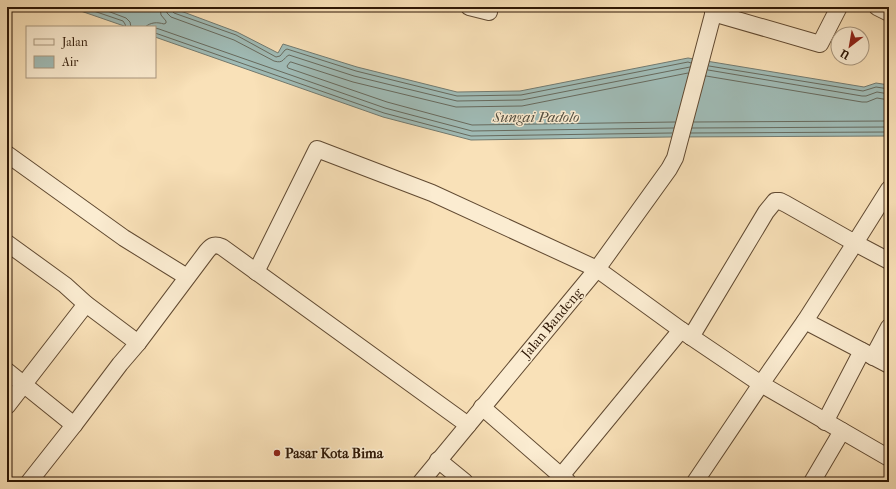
<svg xmlns="http://www.w3.org/2000/svg" width="896" height="489" font-family="'IM FELL French Canon',serif">
	<style>
		.water { fill: #a0bcb7; stroke: #727a70 }
		.lines { fill: none; stroke-linecap: round; stroke-linejoin: round }
		.shore { stroke: #676a5e; stroke-width: 1 }
		.minor-casing { stroke: #614a32; stroke-width: 18 }
		.minor { stroke: #fbecd1; stroke-width: 16 }
		.poi-dot { fill: #8f2418; stroke: #fbecd1; stroke-width: 1.5 }
		.labels { text-anchor: middle; dominant-baseline: central; stroke-width: 3; stroke-linejoin: round; paint-order: stroke }
		.street-label { font-size: 14px; fill: #2e1705; stroke: #fbecd1 }
		.poi-label { font-size: 14px; font-weight: bold; fill: #2e1705; stroke: #fbecd1; text-anchor: start }
		.water-label { font-size: 15px; font-style: italic; fill: #565143; stroke: #fbecd1 }
	</style>
	<rect width="100%" height="100%" fill="#f9e1b8"/>
	<filter id="stains"><feTurbulence type="fractalNoise" baseFrequency=".005" numOctaves="4"/><feColorMatrix values="0 0 0 0 .2 0 0 0 0 .09 0 0 0 0 .02 0 0 0 .5 -.17"/></filter>
	<radialGradient id="worn" r=".72"><stop offset=".6" stop-color="#630" stop-opacity="0"/><stop offset="1" stop-color="#630" stop-opacity=".3"/></radialGradient>
	<path class="water" d="M64,7H170L237,32L278,53L283,44L357,67L457,92L520,91L688,58L864,87L876,83L889,85V136L669,137L471,140L383,117L155,37V27H127L72,8Z"/>
	<g class="lines">
		<g class="shore">
			<path d="M82,7L123,21L125,24L126,27"/>
			<path d="M97,7L126,18L130,22L131,27"/>
			<path d="M166,7L167,13L171,17L234,40L274,61C284,64 283,58 289,55L354,76L457,101L522,100L690,67"/>
			<path d="M171,7V10L174,13L236,35L276,57L280,56L285,50L287,49L356,71L457,96L521,95L688,62L691,63"/>
			<path d="M145,27C151,22 157,22 164,24L166,23V21L161,15L160,7"/>
			<path d="M155,28L159,29L385,108L472,131L674,128"/>
			<path d="M155,33L158,34L384,113L471,136L672,133"/>
			<path d="M709,66L863,91L876,87L889,89"/>
			<path d="M708,70L862,96H866L877,92L889,94"/>
			<path d="M706,76L862,102H867L877,98L889,100"/>
			<path d="M675,122L472,125L387,102L288,68L287,66L290,62H291L353,82L456,107L522,106L688,73"/>
			<path d="M694,122L889,121"/>
			<path d="M692,128L889,127"/>
			<path d="M691,133L889,132"/>
		</g>
		<g class="minor-casing">
			<g id="minor">
				<path d="M469,7L489,12"/>
				<path d="M877,7L889,13"/>
				<path d="M713,13L820,44L839,7"/>
				<path d="M7,154L124,238L187,277"/>
				<path d="M7,243L65,285L86,304L138,343"/>
				<path d="M256,272L317,149L432,193L597,269L681,330L761,384L889,458"/>
				<path d="M805,321L889,365"/>
				<path d="M691,337L766,212L775,201H780L786,204L855,243L889,189"/>
				<path d="M873,357L889,327"/>
				<path d="M7,371L74,425"/>
				<path d="M7,406L86,304"/>
				<path d="M482,407L568,482"/>
				<path d="M825,422L862,351"/>
				<path d="M438,460L465,482"/>
				<path d="M29,482L74,425L120,364L138,343L207,251C212,245 215,244 222,247L468,425"/>
				<path d="M421,482L597,269L669,169L675,158L715,7"/>
				<path d="M556,482L681,330"/>
				<path d="M695,482L761,384L805,321L855,243L889,261"/>
				<path d="M812,482L842,431"/>
			</g>
		</g>
		<use href="#minor" class="minor"/>
	</g>
	<circle class="poi-dot" cx="277" cy="453" r="4"/>
	<g class="labels">
		<g class="street-label">
			<text transform="translate(552 323) rotate(-50)">Jalan Bandeng</text>
		</g>
		<g class="poi-label">
			<text x="285" y="453">Pasar Kota Bima</text>
		</g>
		<g class="water-label">
			<text x="536" y="117">Sungai Padolo</text>
		</g>
	</g>
	<rect width="896" height="489" fill="none" stroke="#f9e1b8" stroke-width="24"/>
	<rect x="8" y="8" width="880" height="473" fill="none" stroke="#2e1705" stroke-width="2"/>
	<rect x="12" y="12" width="872" height="465" fill="none" stroke="#2e1705"/>
	<rect x="26" y="26" width="130" height="52" fill="#fbecd1" stroke="#a9977f"/>
	<rect x="34" y="39" width="20" height="6" fill="#fbecd1" stroke="#a9977f"/>
	<text x="62" y="46" font-size="12" fill="#2e1705">Jalan</text>
	<rect x="34" y="56" width="20" height="12" fill="#a0bcb7" stroke="#a9977f"/>
	<text x="62" y="66" font-size="12" fill="#2e1705">Air</text>
	<g transform="translate(850 46) rotate(211)"><circle r="19" fill="#fbecd1" stroke="#a9977f"/>
	<path d="M0-3L7 15L0 10L-7 15Z" fill="#8f2418"/>
	<text y="-6" font-size="11" font-weight="bold" text-anchor="middle" fill="#2e1705">U</text>
	</g>
	<rect width="100%" height="100%" filter="url(#stains)"/>
	<rect width="100%" height="100%" fill="url(#worn)"/>
</svg>
